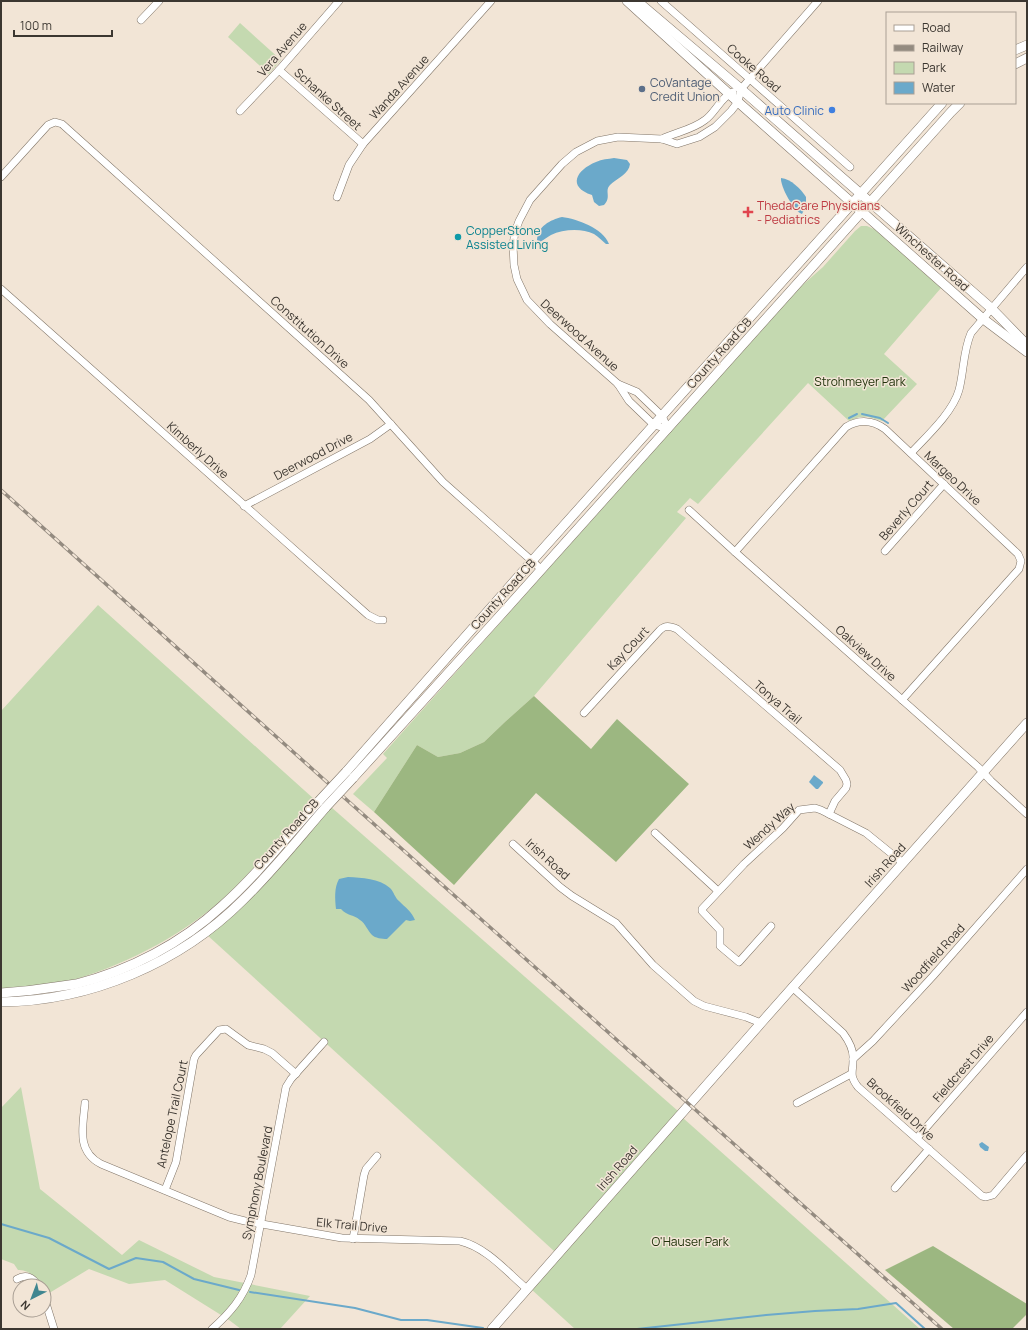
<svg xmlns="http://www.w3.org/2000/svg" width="1028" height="1330" font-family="Manrope,sans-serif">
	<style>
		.green { fill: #c4d9b0 }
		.forest { fill: #9cb781 }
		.water { fill: #6ba9ca }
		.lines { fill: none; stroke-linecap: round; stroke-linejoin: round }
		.stream { stroke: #6ba9ca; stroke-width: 2 }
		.street-casing { stroke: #817568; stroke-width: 8 }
		.secondary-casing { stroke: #817568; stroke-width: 10 }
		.street { stroke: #fff; stroke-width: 7 }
		.secondary { stroke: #fff; stroke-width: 9 }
		.rail-casing { stroke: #948b80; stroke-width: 3.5 }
		.rail { stroke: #f2e5d6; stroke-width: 2; stroke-dasharray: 6; stroke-linecap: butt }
		.secondary-bridge-casing { stroke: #817568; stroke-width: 10; stroke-linecap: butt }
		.secondary-bridge { stroke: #fff; stroke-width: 9 }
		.service-dot { fill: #5c6f8a; stroke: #f2e5d6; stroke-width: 1.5 }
		.shop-dot { fill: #3f7fe0; stroke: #f2e5d6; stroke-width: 1.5 }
		.health-dot { fill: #e0444e; stroke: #f2e5d6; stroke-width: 1.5 }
		.culture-dot { fill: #0f9aa8; stroke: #f2e5d6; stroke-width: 1.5 }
		.labels { text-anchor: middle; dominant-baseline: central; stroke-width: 3; stroke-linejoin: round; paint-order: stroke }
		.street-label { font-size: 12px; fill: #3c3731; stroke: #f2e5d6 }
		.service-label { font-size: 12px; fill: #4e5e75; stroke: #f2e5d6; text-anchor: start }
		.shop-label { font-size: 12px; fill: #366cbe; stroke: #f2e5d6; text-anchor: end }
		.health-label { font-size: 12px; fill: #be3a42; stroke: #f2e5d6; text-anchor: start }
		.culture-label { font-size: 12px; fill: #0d838f; stroke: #f2e5d6; text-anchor: start }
		.park-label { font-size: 12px; fill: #22340c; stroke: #f2e5d6 }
	</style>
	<rect width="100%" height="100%" fill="#f2e5d6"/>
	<g class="green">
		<path d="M240,23L281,60L269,74L228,37Z"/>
		<path d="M861,226H867L876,230L941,288L884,354L917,384L882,421C868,417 864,414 849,421L808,383L698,504L690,498L677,512L686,518L534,696L506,721L484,742L460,753L438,757L417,745L374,812L353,794L387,758L383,754L798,289L823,267L855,231Z"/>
		<path d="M98,605L314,799C286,830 259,864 229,893C190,931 128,964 76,979C52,986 26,987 1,989V711Z"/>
		<path d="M331,807L678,1111L554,1251L206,934Z"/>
		<path d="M21,1087L40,1189L122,1255L139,1240L214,1277L310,1296L280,1329H241L229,1320L165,1280L129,1284L89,1269L46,1295L44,1291V1286H42C38,1278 27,1269 18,1270L14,1264L1,1259V1108Z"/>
		<path d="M683,1118L920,1329H575L531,1289Z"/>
	</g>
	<g class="forest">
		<path d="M534,696L591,749L617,719L689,784L616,862L536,793L454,885L374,812L417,745L438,757L460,753L484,742L506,721Z"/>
		<path d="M933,1246L1027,1304V1314L1012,1329H954L885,1270Z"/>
	</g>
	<g class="water">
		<path d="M614,158L627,160L630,164C629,174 617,178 610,185C604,191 612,197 604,205L599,206L594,202L592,195C567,187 576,170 596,162C602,159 608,159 614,158Z"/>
		<path d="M781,178C791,179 801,189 806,197V206L802,214C794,212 780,186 781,178Z"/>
		<path d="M562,217C577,219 603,228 609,244H606C602,241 599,237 594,234C582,228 563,229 551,235C547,237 544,240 540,242L537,240C538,226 550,220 562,217Z"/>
		<path d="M814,775L823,782V783L818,789H816L809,782Z"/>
		<path d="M348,877C362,878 379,878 390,888C394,892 395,898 399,901C405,907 412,912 415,920L410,921L406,920L387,939C382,939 375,938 372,935C367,930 366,924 360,920C353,914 347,916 341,909H336C335,899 334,888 339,879Z"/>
		<path d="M982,1142L989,1147L988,1151H985L980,1147L979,1144Z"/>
	</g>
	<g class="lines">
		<g class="stream">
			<path d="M862,414L880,418L888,423"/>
			<path d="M849,418L857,414"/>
			<path d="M1,1224L49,1238L109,1269L136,1258L163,1262L194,1279L239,1290"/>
			<path d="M250,1292L355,1308L401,1320H427L483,1328"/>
			<path d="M637,1329L766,1315L815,1311L858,1309L896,1303L925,1329"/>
		</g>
		<g class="street-casing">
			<g id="street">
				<path d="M661,1L850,167"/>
				<path d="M141,20L159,1"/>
				<path d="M279,70L363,144"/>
				<path d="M240,111L279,70L339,1"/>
				<path d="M662,139C676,132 692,130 705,120C715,113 721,97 733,92"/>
				<path d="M1,177L48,125L55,122L62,124L369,400L416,452L443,482L541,569"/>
				<path d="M337,197L349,165L363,144L491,1"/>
				<path d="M1,289L368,615L378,620H383"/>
				<path d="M618,384L637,392L662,416L668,429"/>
				<path d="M668,429L654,425L629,401L618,384L550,324L527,300L517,279L514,265L513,245L515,232L519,221L530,200L562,164L576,152L597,141L618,137L662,139L677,144L699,137L715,127L731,111L738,102L741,89L818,1"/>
				<path d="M911,453C927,436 953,412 959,390C964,371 963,351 971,333L1027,267"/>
				<path d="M244,506L370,439L391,424"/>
				<path d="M689,510L735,552L978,767L991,781L1027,814"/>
				<path d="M885,551L944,484"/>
				<path d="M735,552L846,427C859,419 873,420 885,429L1018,554L1021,561L1019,569L902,700"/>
				<path d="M584,713L660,630C665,625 670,626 677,629L840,770L846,780L847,784L846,788L835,801L829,814"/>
				<path d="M655,833L718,891"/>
				<path d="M513,844L560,887L572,896L616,923L653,965L694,1001L704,1006L746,1017L761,1023"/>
				<path d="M771,926L739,962L720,946V930L702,911V909L744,864L783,828L799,810L815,808L821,810L866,833L903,863"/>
				<path d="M792,987L843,1033C849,1041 854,1050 853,1060C853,1073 849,1075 858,1087L982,1196L986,1197L993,1195L1027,1155"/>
				<path d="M853,1059L873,1041L933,976L1027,869"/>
				<path d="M85,1103C83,1127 76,1151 101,1164L229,1217L245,1221L342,1238L460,1241C486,1247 507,1272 527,1289"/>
				<path d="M797,1103L851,1074"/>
				<path d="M917,1138L1027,1012"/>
				<path d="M895,1188L929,1149"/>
				<path d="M165,1190L176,1162L194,1059L196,1055L219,1030L226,1029L248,1045L264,1049L272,1053L296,1074"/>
				<path d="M353,1239L364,1175L366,1169L377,1156"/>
				<path d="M17,1279C26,1274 33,1277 38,1286"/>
				<path d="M44,1297L54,1329"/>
				<path d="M212,1329C230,1313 243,1298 251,1275L286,1087L291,1079L324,1042"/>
			</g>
		</g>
		<g class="secondary-casing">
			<g id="secondary">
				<path d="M627,1L738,102L982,318L1027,352"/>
				<path d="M637,1L741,89L991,308L1027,345"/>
				<path d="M1015,50L1027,45"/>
				<path d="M1015,64L1027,58"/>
				<path d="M346,772L532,561L942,103"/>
				<path d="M353,778L497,619L951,112L960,103"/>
				<path d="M1,993C19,992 37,990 55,987C62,986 69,985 76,984C129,971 182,943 222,906C258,874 287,836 319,801"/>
				<path d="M1,1002C91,1001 180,963 243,900C273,871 299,838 326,807"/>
				<path d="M492,1329L761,1023L1027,723"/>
			</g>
		</g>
		<use href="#street" class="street"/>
		<use href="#secondary" class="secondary"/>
		<g class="rail-casing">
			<path id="rail" d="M1,490L348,801L942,1329"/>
		</g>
		<use href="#rail" class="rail"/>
		<g class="secondary-bridge-casing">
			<g id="secondary-bridge">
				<path d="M319,801L346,772"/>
				<path d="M326,807L353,778"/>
			</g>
		</g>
		<use href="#secondary-bridge" class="secondary-bridge"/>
	</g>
	<circle class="service-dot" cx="642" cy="89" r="4"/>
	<circle class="shop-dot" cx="832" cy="110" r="4"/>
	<path class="health-dot" d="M746 206h4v4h4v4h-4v4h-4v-4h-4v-4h4z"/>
	<circle class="culture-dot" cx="458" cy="237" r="4"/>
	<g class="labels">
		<g class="street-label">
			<text transform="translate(282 49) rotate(-49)">Vera Avenue</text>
			<text transform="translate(754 68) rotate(41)">Cooke Road</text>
			<text transform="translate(399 87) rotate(-48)">Wanda Avenue</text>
			<text transform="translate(328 99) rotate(42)">Schanke Street</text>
			<text transform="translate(932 257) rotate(42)">Winchester Road</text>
			<text transform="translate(310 332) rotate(42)">Constitution Drive</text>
			<text transform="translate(580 335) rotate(42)">Deerwood Avenue</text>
			<text transform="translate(719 353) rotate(-48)">County Road CB</text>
			<text transform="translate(198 450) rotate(42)">Kimberly Drive</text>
			<text transform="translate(313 456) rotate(-28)">Deerwood Drive</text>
			<text transform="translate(953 478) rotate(43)">Margeo Drive</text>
			<text transform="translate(906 510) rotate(-49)">Beverly Court</text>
			<text transform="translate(503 594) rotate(-48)">County Road CB</text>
			<text transform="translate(628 648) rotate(-47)">Kay Court</text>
			<text transform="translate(866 653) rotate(42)">Oakview Drive</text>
			<text transform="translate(778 702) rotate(41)">Tonya Trail</text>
			<text transform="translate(769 826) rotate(-42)">Wendy Way</text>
			<text transform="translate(286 834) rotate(-48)">County Road CB</text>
			<text transform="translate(548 859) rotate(42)">Irish Road</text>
			<text transform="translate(885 865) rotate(-48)">Irish Road</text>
			<text transform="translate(933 958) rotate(-48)">Woodfield Road</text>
			<text transform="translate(963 1068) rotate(-49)">Fieldcrest Drive</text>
			<text transform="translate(901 1109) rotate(42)">Brookfield Drive</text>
			<text transform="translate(172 1114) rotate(-78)">Antelope Trail Court</text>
			<text transform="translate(617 1168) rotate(-49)">Irish Road</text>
			<text transform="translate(257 1183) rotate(-79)">Symphony Boulevard</text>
			<text transform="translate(352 1225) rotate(5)">Elk Trail Drive</text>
		</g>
		<g class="service-label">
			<text x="650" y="82">CoVantage<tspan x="650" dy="14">Credit Union</tspan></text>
		</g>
		<g class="shop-label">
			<text x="824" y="110">Auto Clinic</text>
		</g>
		<g class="health-label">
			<text x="757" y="205">ThedaCare Physicians<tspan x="757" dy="14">- Pediatrics</tspan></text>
		</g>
		<g class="culture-label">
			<text x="466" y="230">CopperStone<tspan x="466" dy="14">Assisted Living</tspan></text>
		</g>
		<g class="park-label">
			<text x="860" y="381">Strohmeyer Park</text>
			<text x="690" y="1241">O'Hauser Park</text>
		</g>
	</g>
	<rect width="1028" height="1330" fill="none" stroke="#3c3731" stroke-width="4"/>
	<rect x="886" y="12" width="130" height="92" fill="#f2e5d6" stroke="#a99f94"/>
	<rect x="894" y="25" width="20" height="6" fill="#ffffff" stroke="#a99f94"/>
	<text x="922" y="32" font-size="12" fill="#3c3731">Road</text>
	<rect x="894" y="45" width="20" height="6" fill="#948b80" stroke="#a99f94"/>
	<text x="922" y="52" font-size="12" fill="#3c3731">Railway</text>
	<rect x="894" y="62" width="20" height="12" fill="#c4d9b0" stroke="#a99f94"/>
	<text x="922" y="72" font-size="12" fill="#3c3731">Park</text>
	<rect x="894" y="82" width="20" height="12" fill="#6ba9ca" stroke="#a99f94"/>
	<text x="922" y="92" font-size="12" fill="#3c3731">Water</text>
	<g transform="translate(32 1298) rotate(222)"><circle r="19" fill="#f2e5d6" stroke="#a99f94"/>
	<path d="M0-3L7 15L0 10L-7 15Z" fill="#408690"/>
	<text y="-6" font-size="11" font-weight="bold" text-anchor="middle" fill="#3c3731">N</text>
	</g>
	<path d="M14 30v6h98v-6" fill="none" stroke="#3c3731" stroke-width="2"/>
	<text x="20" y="30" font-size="12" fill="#3c3731" stroke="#f2e5d6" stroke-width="3" paint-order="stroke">100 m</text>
</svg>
